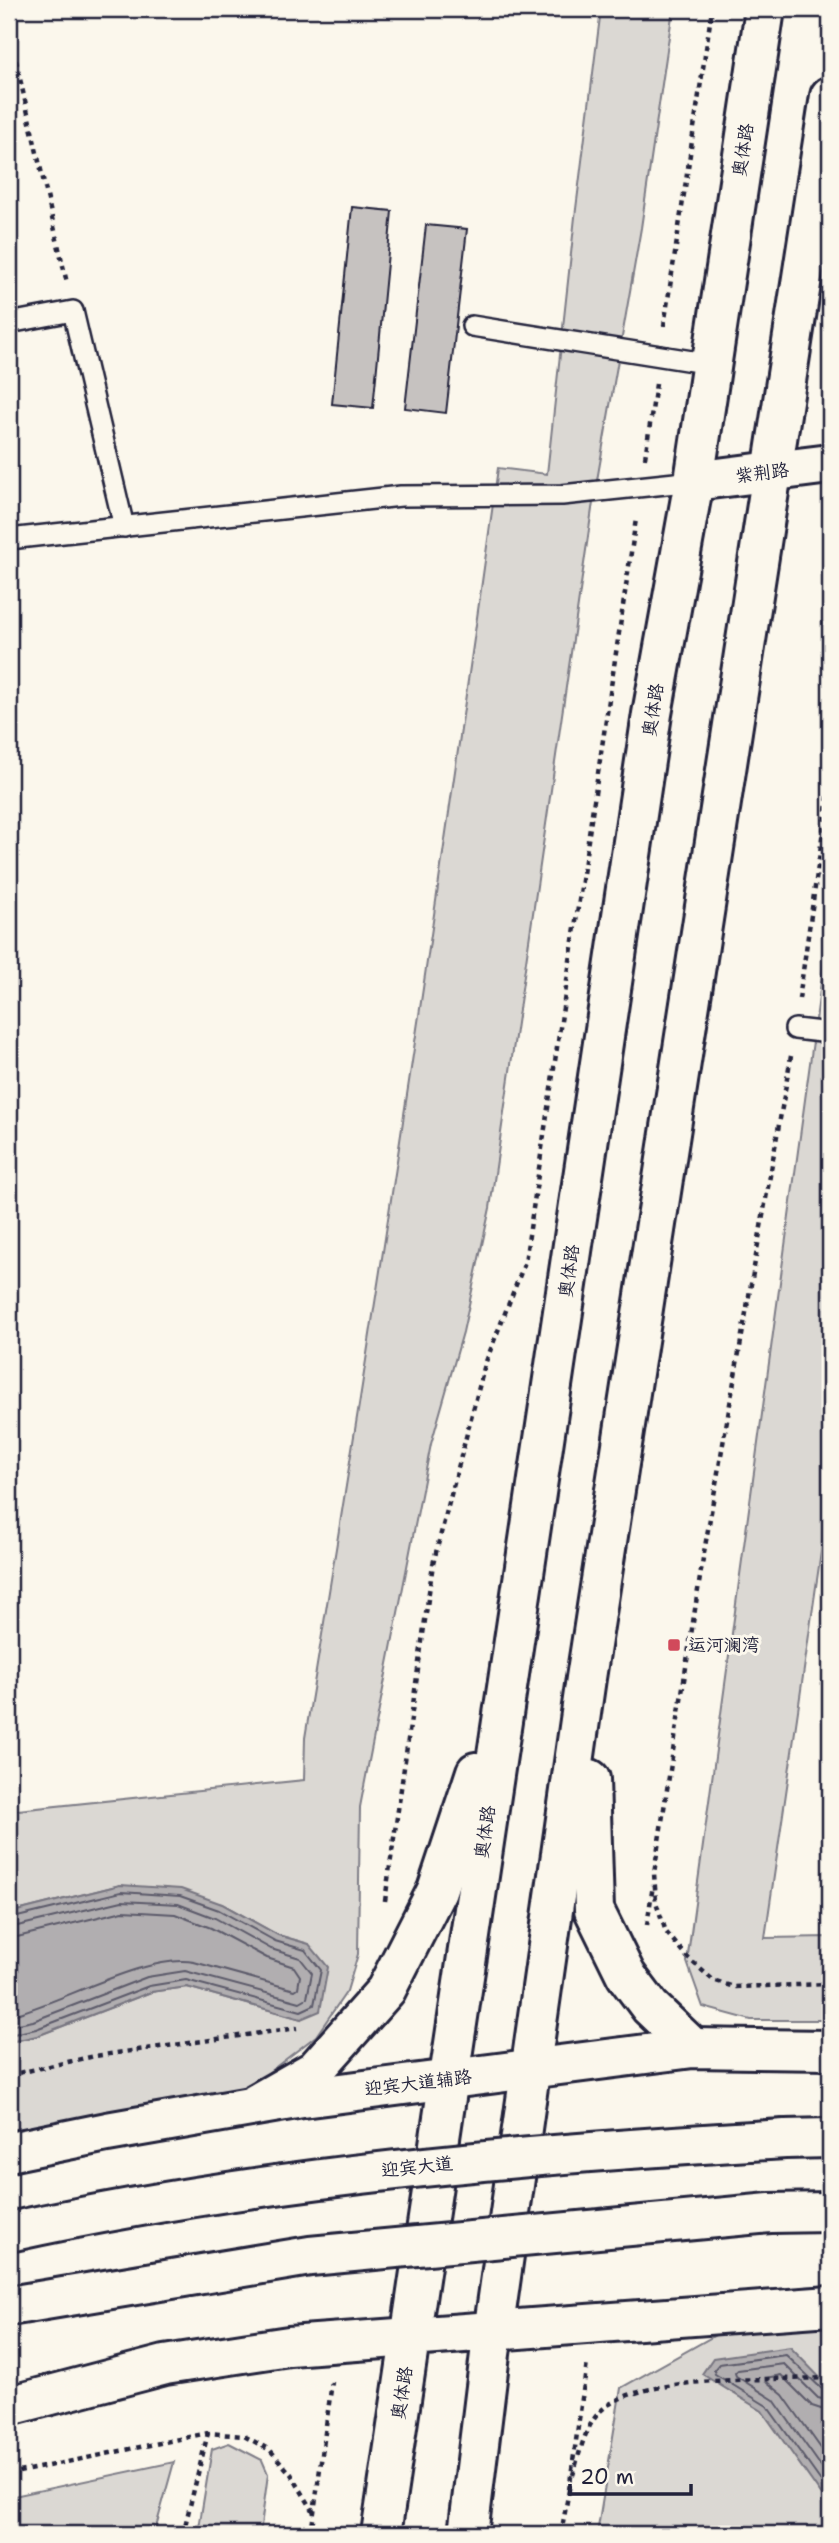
<svg xmlns="http://www.w3.org/2000/svg" width="839" height="2543" font-family="'Shantell Sans','LXGW WenKai TC',sans-serif">
	<style>
		.green { fill: #dbd8d3; stroke: #7e7d87; stroke-width: 2 }
		.water { fill: #b1aeb0; stroke: #787681; stroke-width: 2 }
		.lines { fill: none; stroke-linecap: round; stroke-linejoin: round }
		.shore { stroke: #5b5a6a; stroke-width: 2 }
		.building { fill: #c6c2c0; stroke: #22223b; stroke-width: 2 }
		.service-casing { stroke: #22223b; stroke-width: 24 }
		.minor-casing { stroke: #22223b; stroke-width: 44 }
		.secondary-casing { stroke: #22223b; stroke-width: 44 }
		.primary-casing { stroke: #22223b; stroke-width: 44 }
		.trunk-casing { stroke: #22223b; stroke-width: 44 }
		.path { stroke: #22223b; stroke-width: 4.5; stroke-dasharray: 5 5; stroke-linecap: butt }
		.service { stroke: #fbf7ec; stroke-width: 19 }
		.minor { stroke: #fbf7ec; stroke-width: 38 }
		.secondary { stroke: #fbf7ec; stroke-width: 38 }
		.primary { stroke: #fbf7ec; stroke-width: 38 }
		.trunk { stroke: #fbf7ec; stroke-width: 38 }
		.trunk-bridge-casing { stroke: #22223b; stroke-width: 44; stroke-linecap: butt }
		.trunk-bridge { stroke: #fbf7ec; stroke-width: 38 }
		.poi-dot { fill: #d1495b; stroke: #fbf7ec; stroke-width: 2.5 }
		.labels { text-anchor: middle; dominant-baseline: central; stroke-width: 6; stroke-linejoin: round; paint-order: stroke }
		.street-label { font-size: 18px; fill: #22223b; stroke: #fbf7ec }
		.poi-label { font-size: 18px; fill: #22223b; stroke: #fbf7ec; text-anchor: start }
	</style>
	<rect width="100%" height="100%" fill="#fbf7ec"/>
	<filter id="ink" filterUnits="userSpaceOnUse"><feTurbulence type="fractalNoise" baseFrequency=".0143" numOctaves="2"/><feDisplacementMap in="SourceGraphic" scale="14" xChannelSelector="R" yChannelSelector="G"/><feConvolveMatrix kernelMatrix="1 2 1 2 8 2 1 2 1" color-interpolation-filters="sRGB"/></filter>
	<g filter="url(#ink)">
		<g class="green">
			<path d="M601,9H673L641,228L592,509L490,1208L463,1332L431,1444L360,1807L358,1954L347,1991L316,2036L221,2109L9,2152V2042L37,2036L151,1992L187,1987L301,2019L309,1944L278,1935L222,1904L120,1885L9,1913V1811L304,1780L305,1738C375,1316 439,893 498,468L547,474L575,217Z"/>
			<path d="M830,917V1490L765,1938L830,1937V2020H751L703,2007L687,1962Z"/>
			<path d="M830,2286V2534H597L621,2388L801,2287Z"/>
			<path d="M229,2443L262,2460L268,2474L260,2534H198L212,2449Z"/>
			<path d="M174,2462L154,2534H9V2497Z"/>
		</g>
		<g class="water">
			<path d="M120,1885L181,1889L222,1904L278,1935L309,1944L328,1967L320,2011L301,2019L187,1987L151,1992L37,2036L9,2042V1913Z"/>
			<path d="M790,2347L830,2388V2507L762,2411L702,2374L713,2358Z"/>
		</g>
		<g class="lines">
			<g class="shore">
				<path d="M9,1919L121,1892L180,1896L219,1910L275,1941L305,1950L321,1970L314,2005L301,2011L186,1980L149,1986L36,2029L9,2035"/>
				<path d="M9,1928L122,1901L178,1904L215,1918L271,1949L300,1958L312,1973L307,1998L300,2002L185,1971L147,1977L33,2021L9,2026"/>
				<path d="M9,1939L123,1911L175,1914L211,1928L267,1958L294,1967L300,1976L298,1988L295,1990L194,1962C147,1953 59,2004 9,2016"/>
				<path d="M830,2392L823,2390L786,2355L719,2364L714,2370L715,2374L767,2406L830,2494"/>
				<path d="M830,2401L818,2398L784,2364L738,2370L735,2373L736,2376L774,2400L830,2479"/>
				<path d="M830,2412L812,2406L781,2375L766,2378L767,2382L783,2395L830,2461"/>
			</g>
		</g>
		<g class="building">
			<path d="M352,207L392,211L373,408L332,404Z"/>
			<path d="M426,225L467,229L446,413L405,408Z"/>
		</g>
		<g class="lines">
			<g class="service-casing">
				<g id="service">
					<path d="M9,323L73,311L124,527"/>
					<path d="M472,326L711,364"/>
					<path d="M9,539L401,496L562,495L694,481"/>
					<path d="M795,1029L830,1033"/>
				</g>
			</g>
			<g class="minor-casing">
				<path id="minor" d="M694,481L830,464"/>
			</g>
			<g class="secondary-casing">
				<g id="secondary">
					<path d="M590,1779L594,1910L626,1975L650,2007L693,2048"/>
					<path d="M252,2106L315,2070L386,1990L437,1890L476,1772"/>
					<path d="M381,2534L652,714L694,481L765,9"/>
					<path d="M468,2534L490,2354L586,1678L830,96"/>
				</g>
			</g>
			<g class="primary-casing">
				<g id="primary">
					<path d="M9,2152L107,2132L302,2098L693,2048L830,2050"/>
					<path d="M9,2406L165,2365L289,2346L830,2306"/>
				</g>
			</g>
			<g class="trunk-casing">
				<g id="trunk">
					<path d="M785,2139L830,2138"/>
					<path d="M770,2213L830,2212"/>
				</g>
			</g>
			<g class="path">
				<path d="M9,31L67,283"/>
				<path d="M664,326L712,9"/>
				<path d="M645,458L656,384"/>
				<path d="M799,999L830,782"/>
				<path d="M791,1056L703,1558L654,1873L656,1902L666,1932L687,1957L713,1980L734,1987L830,1984"/>
				<path d="M385,1901L433,1564L485,1364L525,1262L636,519"/>
				<path d="M647,1925L653,1885"/>
				<path d="M9,2075L95,2056L297,2028"/>
				<path d="M9,2474L208,2433L244,2436L270,2450L291,2474L314,2512"/>
				<path d="M573,2475C580,2452 586,2419 608,2405C653,2375 774,2380 830,2378"/>
				<path d="M569,2490L587,2363"/>
				<path d="M183,2534L208,2433"/>
				<path d="M311,2534L332,2382"/>
				<path d="M561,2534L569,2490"/>
			</g>
			<use href="#service" class="service"/>
			<use href="#minor" class="minor"/>
			<use href="#secondary" class="secondary"/>
			<use href="#primary" class="primary"/>
			<use href="#trunk" class="trunk"/>
			<g class="trunk-bridge-casing">
				<g id="trunk-bridge">
					<path d="M9,2232C264,2176 525,2154 785,2139"/>
					<path d="M9,2306L310,2256L770,2213"/>
				</g>
			</g>
			<use href="#trunk-bridge" class="trunk-bridge"/>
		</g>
	</g>
	<rect class="poi-dot" x="667" y="1638" width="14" height="14" rx="3.5"/>
	<g class="labels">
		<g class="street-label">
			<text transform="translate(743 150) rotate(-81)">奥体路</text>
			<text transform="translate(762 473) rotate(-7)">紫荆路</text>
			<text transform="translate(653 710) rotate(-81)">奥体路</text>
			<text transform="translate(569 1271) rotate(-82)">奥体路</text>
			<text transform="translate(485 1832) rotate(-82)">奥体路</text>
			<text transform="translate(418 2083) rotate(-7)">迎宾大道辅路</text>
			<text transform="translate(417 2167) rotate(-6)">迎宾大道</text>
			<text transform="translate(402 2393) rotate(-81)">奥体路</text>
		</g>
		<g class="poi-label">
			<text x="688" y="1645">运河澜湾</text>
		</g>
	</g>
	<rect width="839" height="2543" fill="none" stroke="#fbf7ec" stroke-width="35"/>
	<rect x="18" y="18" width="804" height="2508" fill="none" stroke="#22223b" stroke-width="2.5" filter="url(#ink)"/>
	<path d="M570 2484v10h121v-10" fill="none" stroke="#22223b" stroke-width="3.5"/>
	<text x="580" y="2484" font-size="21" fill="#22223b" stroke="#fbf7ec" stroke-width="5" paint-order="stroke">20 m</text>
</svg>
